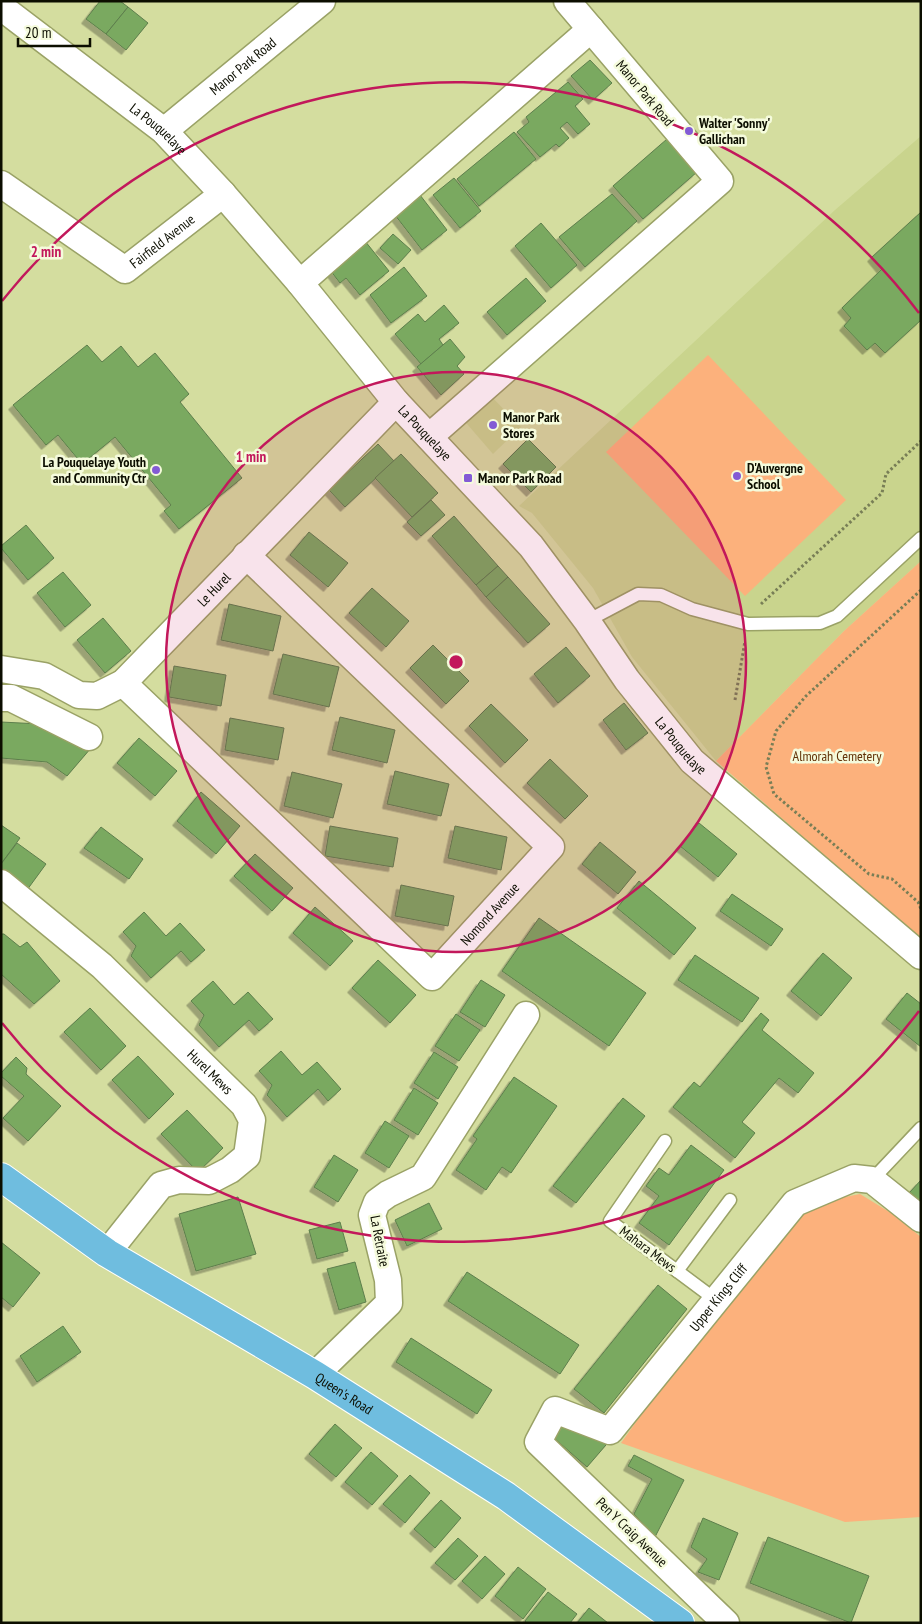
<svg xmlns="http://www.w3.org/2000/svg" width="922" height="1624" font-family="'PT Sans Narrow',sans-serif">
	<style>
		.built { fill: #c9d48d }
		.green { fill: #fcb17c }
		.building { fill: #7aa960; stroke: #5d7e4c; filter: url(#shadow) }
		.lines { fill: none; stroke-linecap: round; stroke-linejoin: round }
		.lane-casing { stroke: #9aa266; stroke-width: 15 }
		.street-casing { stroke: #9aa266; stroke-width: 29 }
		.primary-casing { stroke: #fff; stroke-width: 30 }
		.path { stroke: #787e56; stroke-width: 3; stroke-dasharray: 2.5 2.5; stroke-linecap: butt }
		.lane { stroke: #fff; stroke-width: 12 }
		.street { stroke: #fff; stroke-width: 26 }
		.primary { stroke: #6fbddf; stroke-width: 28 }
		.ring { fill: none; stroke: #c2185b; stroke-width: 2.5 }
		.poi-dot { fill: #835bd5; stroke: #f5fbdc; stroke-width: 2 }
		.labels { text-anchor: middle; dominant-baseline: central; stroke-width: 5; stroke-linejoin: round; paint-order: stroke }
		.street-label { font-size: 14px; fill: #0c0e00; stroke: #f5fbdc }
		.poi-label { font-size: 14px; font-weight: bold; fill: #0c0e00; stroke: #f5fbdc; text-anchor: start }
		.park-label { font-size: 14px; fill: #623207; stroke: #f5fbdc }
		.centre { fill: #c2185b; stroke: #f5fbdc; stroke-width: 2.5 }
		.ring-label { font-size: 15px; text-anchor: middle; font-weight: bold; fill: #c2185b; stroke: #f5fbdc; stroke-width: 5; stroke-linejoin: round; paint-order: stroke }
	</style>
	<defs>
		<filter id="shadow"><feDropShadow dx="-4.5" dy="4.5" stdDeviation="0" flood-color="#0004"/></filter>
	</defs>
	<rect width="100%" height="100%" fill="#d4dd9f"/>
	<g class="built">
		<path d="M921,136V561L844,631L716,761L632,657L593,588L532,513L519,506L835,210Z"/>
		<path d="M488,393L521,427L493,454L461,417Z"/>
	</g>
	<g class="green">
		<path d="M708,355L846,500L745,596L606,452Z"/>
		<path d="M921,561V939L716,761L844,631Z"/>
		<path d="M860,1194L891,1213L921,1237V1517L845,1522L621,1443L681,1359L797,1217L825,1201Z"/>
	</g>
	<g class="building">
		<path d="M100,1H120L128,7L106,34L86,19Z"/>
		<path d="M128,7L148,23L126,50L106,34Z"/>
		<path d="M590,60L612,83L593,100L571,76Z"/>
		<path d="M568,82L583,99L575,106L590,124L578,134L567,122L560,128L569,138L559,147L556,144L540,157L517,132L529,122L526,117Z"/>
		<path d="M514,132L536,159L479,206L457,179Z"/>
		<path d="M667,139L697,172L643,219L613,186Z"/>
		<path d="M454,178L481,211L460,228L433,195Z"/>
		<path d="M612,194L637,221L585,267L559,237Z"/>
		<path d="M420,195L447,230L422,250L395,215Z"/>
		<path d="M921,212V320L885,353L875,343L867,350L844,326L851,318L842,308L882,269L872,257Z"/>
		<path d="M541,223L577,265L551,288L515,246Z"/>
		<path d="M393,234L411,250L398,264L380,248Z"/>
		<path d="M365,241L389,271L360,295L346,278L340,283L330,270Z"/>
		<path d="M404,267L427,296L391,323L370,295Z"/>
		<path d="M526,278L546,301L507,335L487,312Z"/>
		<path d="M444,305L459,323L439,339L443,345L421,364L395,334L418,314L425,322Z"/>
		<path d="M450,339L465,357L457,366L464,374L441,395L417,367Z"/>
		<path d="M87,345L102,362L121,346L138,367L155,353L189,394L180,402L242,478L179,529L164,511L171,505L115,437L82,464L58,435L46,445L13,405Z"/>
		<path d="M528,439L556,467L531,492L503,464Z"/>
		<path d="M378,444L394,461L345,507L329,490Z"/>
		<path d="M401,454L438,493L412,517L375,478Z"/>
		<path d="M431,500L445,515L421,536L407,522Z"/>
		<path d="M454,516L498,566L476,585L432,536Z"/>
		<path d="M26,525L54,558L28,580L1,548V546Z"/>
		<path d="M309,532L348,563L328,587L290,555Z"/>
		<path d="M498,566L508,577L486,597L476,585Z"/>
		<path d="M63,572L91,605L65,627L37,593Z"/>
		<path d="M508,577L550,624L528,643L486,597Z"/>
		<path d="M372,588L409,621L386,647L349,613Z"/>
		<path d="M229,604L281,616L273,651L221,640Z"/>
		<path d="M103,618L131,651L105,673L77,640Z"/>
		<path d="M433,645L469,681L446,704L410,668Z"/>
		<path d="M566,647L590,676L558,703L534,674Z"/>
		<path d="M283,654L339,667L329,707L273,694Z"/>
		<path d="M174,666L226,675L221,706L169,697Z"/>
		<path d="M624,703L648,733L626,750L603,720Z"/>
		<path d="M491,704L528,740L505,763L469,726Z"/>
		<path d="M340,717L395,730L387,763L332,750Z"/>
		<path d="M230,718L284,728L278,760L225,750Z"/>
		<path d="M1,722L60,725L91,748L67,776L47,762L1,758Z"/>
		<path d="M139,738L177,771L155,796L117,763Z"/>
		<path d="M550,759L588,796L565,819L527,783Z"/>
		<path d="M395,771L449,784L441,816L387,804Z"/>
		<path d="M292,772L342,784L333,818L284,806Z"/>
		<path d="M201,792L240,826L216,854L177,821Z"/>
		<path d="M699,823L737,854L718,877L680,846Z"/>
		<path d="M1,825L20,838L1,864Z"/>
		<path d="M330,826L398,838L393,867L325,856Z"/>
		<path d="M455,826L507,837L501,870L448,858Z"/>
		<path d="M101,827L143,859L129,879L84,848Z"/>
		<path d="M600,842L636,872L618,894L582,864Z"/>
		<path d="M17,843L46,864L27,890L1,871V864Z"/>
		<path d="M255,854L293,888L272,911L234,876Z"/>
		<path d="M639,881L696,928L674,955L617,908Z"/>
		<path d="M401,885L454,896L448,926L395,916Z"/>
		<path d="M732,894L783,929L771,946L720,911Z"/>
		<path d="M315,907L353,941L330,966L293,933Z"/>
		<path d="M144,912L166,936L180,923L205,950L191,962L181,951L151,978L131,956L136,946L123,932Z"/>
		<path d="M539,918L646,993L609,1046L502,971Z"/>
		<path d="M1,934H4L20,947L27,942L60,981L34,1004L1,974Z"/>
		<path d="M823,953L852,978L821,1016L791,991Z"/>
		<path d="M695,955L759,998L742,1022L678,980Z"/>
		<path d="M378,960L416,995L390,1023L352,988Z"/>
		<path d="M481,980L505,995L485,1027L460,1012Z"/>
		<path d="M213,981L234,1005L248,992L273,1019L259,1031L249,1020L219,1047L199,1025L204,1015L191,1001Z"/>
		<path d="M907,993L921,1004V1047L886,1019Z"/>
		<path d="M90,1008L126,1046L101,1070L64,1032Z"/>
		<path d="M761,1013L769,1020L762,1030L814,1073L798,1093L779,1078L742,1122L755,1133L735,1158L673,1107L694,1082L700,1087Z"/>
		<path d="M456,1014L480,1030L459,1061L435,1046Z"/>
		<path d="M281,1051L302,1075L317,1062L341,1089L328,1101L318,1089L287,1117L267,1095L272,1085L259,1071Z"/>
		<path d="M434,1052L458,1067L438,1099L414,1083Z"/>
		<path d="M138,1056L174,1094L149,1119L112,1080Z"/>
		<path d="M16,1057L27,1068L26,1074L61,1106L28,1141L3,1118L24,1096L1,1076V1073Z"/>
		<path d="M514,1077L557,1106L511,1173L502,1167L486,1190L456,1170L477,1139L473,1136Z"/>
		<path d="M414,1088L438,1103L418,1135L394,1120Z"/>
		<path d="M623,1098L645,1116L576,1203L553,1186Z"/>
		<path d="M187,1110L223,1148L198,1172L161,1134Z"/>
		<path d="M385,1121L409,1136L389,1168L365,1153Z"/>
		<path d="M691,1145L724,1170L669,1245L639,1223L659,1196L646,1186L659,1168L669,1175Z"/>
		<path d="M334,1155L358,1170L338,1202L314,1187Z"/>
		<path d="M921,1180V1202L910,1192Z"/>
		<path d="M238,1197L256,1254L196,1271L179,1214Z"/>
		<path d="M429,1203L442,1229L407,1246L395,1220Z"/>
		<path d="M340,1222L348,1251L317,1259L309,1230Z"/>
		<path d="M1,1242L40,1273L13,1307L1,1297Z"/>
		<path d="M355,1262L366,1302L339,1310L327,1269Z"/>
		<path d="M467,1272L579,1345L560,1374L448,1301Z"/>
		<path d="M658,1285L687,1309L604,1413L574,1389Z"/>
		<path d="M63,1326L81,1352L37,1382L20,1356Z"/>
		<path d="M411,1338L492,1390L477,1414L396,1362Z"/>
		<path d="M563,1416L612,1438L587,1467L554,1438Z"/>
		<path d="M335,1424L362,1448L336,1477L309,1454Z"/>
		<path d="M371,1452L398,1476L372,1505L345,1482Z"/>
		<path d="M634,1455L684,1480L655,1537L634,1514L652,1479L628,1466Z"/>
		<path d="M410,1475L430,1493L405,1523L383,1504Z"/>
		<path d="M441,1500L461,1518L435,1548L414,1529Z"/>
		<path d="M703,1518L738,1533L719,1580L698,1572L707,1559L691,1547Z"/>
		<path d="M768,1537L869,1576L851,1623L750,1583Z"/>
		<path d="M458,1538L478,1556L455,1580L435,1563Z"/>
		<path d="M485,1556L505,1574L482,1599L462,1581Z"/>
		<path d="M518,1567L546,1589L523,1619L495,1596Z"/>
		<path d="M548,1592L577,1614L570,1623H527L525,1621Z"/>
		<path d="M589,1608L608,1623H577Z"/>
	</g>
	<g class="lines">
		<g class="lane-casing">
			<g id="lane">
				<path d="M587,621L638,594L661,595L692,609L748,624L820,623L837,616L921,538"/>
				<path d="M665,1141L610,1221L716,1300"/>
				<path d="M872,1180L921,1128"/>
				<path d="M677,1271L730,1200"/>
			</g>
		</g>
		<g class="street-casing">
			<g id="street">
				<path id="s1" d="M1,7L164,131L223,194L300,283L396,402L531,546L587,621L627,680L692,761L921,956"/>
				<path id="s2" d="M164,131L322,1"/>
				<path id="s3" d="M1,184L125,270L223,194"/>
				<path d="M300,283L591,29"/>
				<path d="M429,437L720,181L567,1"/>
				<path id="s4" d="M1,669L44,676L79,695L97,696L123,683L396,402"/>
				<path id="s5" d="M123,683L432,977L551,847L246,555"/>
				<path d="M1,698H11L89,737"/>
				<path id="s6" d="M1,883L102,966L244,1105L252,1120L247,1156L230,1170L209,1181L179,1180L161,1185L107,1253"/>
				<path d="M315,1375L389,1303L388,1280L372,1215L377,1202L388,1194L423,1177L526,1015"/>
				<path id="s7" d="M726,1623L538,1442L555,1410L610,1431L795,1203L854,1178L872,1180L921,1219"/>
			</g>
		</g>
		<g class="primary-casing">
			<g id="primary">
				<path id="s8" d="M1,1177L107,1253L315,1375L506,1496L680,1623"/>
			</g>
		</g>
		<g class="path">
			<path d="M921,590L806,696L776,731L766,767L774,794L869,874L892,879L918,902L921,909"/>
			<path d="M761,604L882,493L886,474L921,441"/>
			<path d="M735,700L745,641"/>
		</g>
		<use href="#lane" class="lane"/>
		<use href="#street" class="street"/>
		<use href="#primary" class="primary"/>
	</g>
	<circle cx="456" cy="662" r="290" fill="#c2185b" fill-opacity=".12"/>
	<g class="ring">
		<circle cx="456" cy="662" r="290"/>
		<path d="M919 1011A580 580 0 0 1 2 1023M2 301A580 580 0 0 1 919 313"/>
	</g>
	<g class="poi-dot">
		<circle cx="689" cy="131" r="5"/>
		<circle cx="493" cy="425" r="5"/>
		<circle cx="156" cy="470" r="5"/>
		<circle cx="737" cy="476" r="5"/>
		<rect x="463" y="473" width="10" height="10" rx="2.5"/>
	</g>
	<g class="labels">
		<g class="street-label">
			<text stroke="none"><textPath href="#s2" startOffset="102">Manor Park Road</textPath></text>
			<text transform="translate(645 93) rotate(50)">Manor Park Road</text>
			<text stroke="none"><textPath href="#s1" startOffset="199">La Pouquelaye</textPath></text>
			<text stroke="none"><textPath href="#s3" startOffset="198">Fairfield Avenue</textPath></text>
			<text stroke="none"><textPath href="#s1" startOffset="604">La Pouquelaye</textPath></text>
			<text stroke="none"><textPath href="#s4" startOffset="261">Le Hurel</textPath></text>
			<text stroke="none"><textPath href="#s1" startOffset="1009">La Pouquelaye</textPath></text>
			<text stroke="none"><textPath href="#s5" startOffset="512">Nomond Avenue</textPath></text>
			<text stroke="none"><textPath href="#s6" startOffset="282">Hurel Mews</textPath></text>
			<text transform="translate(380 1241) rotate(79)">La Retraite</text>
			<text transform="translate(648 1249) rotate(37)">Mahara Mews</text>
			<text stroke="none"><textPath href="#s7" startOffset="528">Upper Kings Cliff</textPath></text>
			<text stroke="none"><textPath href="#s8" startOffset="406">Queen's Road</textPath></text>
			<text transform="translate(632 1532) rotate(44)">Pen Y Craig Avenue</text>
		</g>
		<g class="poi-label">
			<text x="699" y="123">Walter 'Sonny'<tspan x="699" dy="16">Gallichan</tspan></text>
			<text x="503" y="417">Manor Park<tspan x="503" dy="16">Stores</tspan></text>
			<text x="146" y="462" text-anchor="end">La Pouquelaye Youth<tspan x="146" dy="16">and Community Ctr</tspan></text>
			<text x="747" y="468">D'Auvergne<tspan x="747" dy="16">School</tspan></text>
			<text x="478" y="478">Manor Park Road</text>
		</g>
		<g class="park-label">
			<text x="837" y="756">Almorah Cemetery</text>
		</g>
	</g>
	<circle cx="456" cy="662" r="8" class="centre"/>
	<g class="ring-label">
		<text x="46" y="257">2 min</text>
		<text x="251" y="462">1 min</text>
	</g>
	<rect width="922" height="1624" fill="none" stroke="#0c0e00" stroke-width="5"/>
	<path d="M18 38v8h72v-8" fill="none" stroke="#0c0e00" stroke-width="2.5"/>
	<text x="25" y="38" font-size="15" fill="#0c0e00" stroke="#f5fbdc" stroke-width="4" paint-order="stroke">20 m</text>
</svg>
